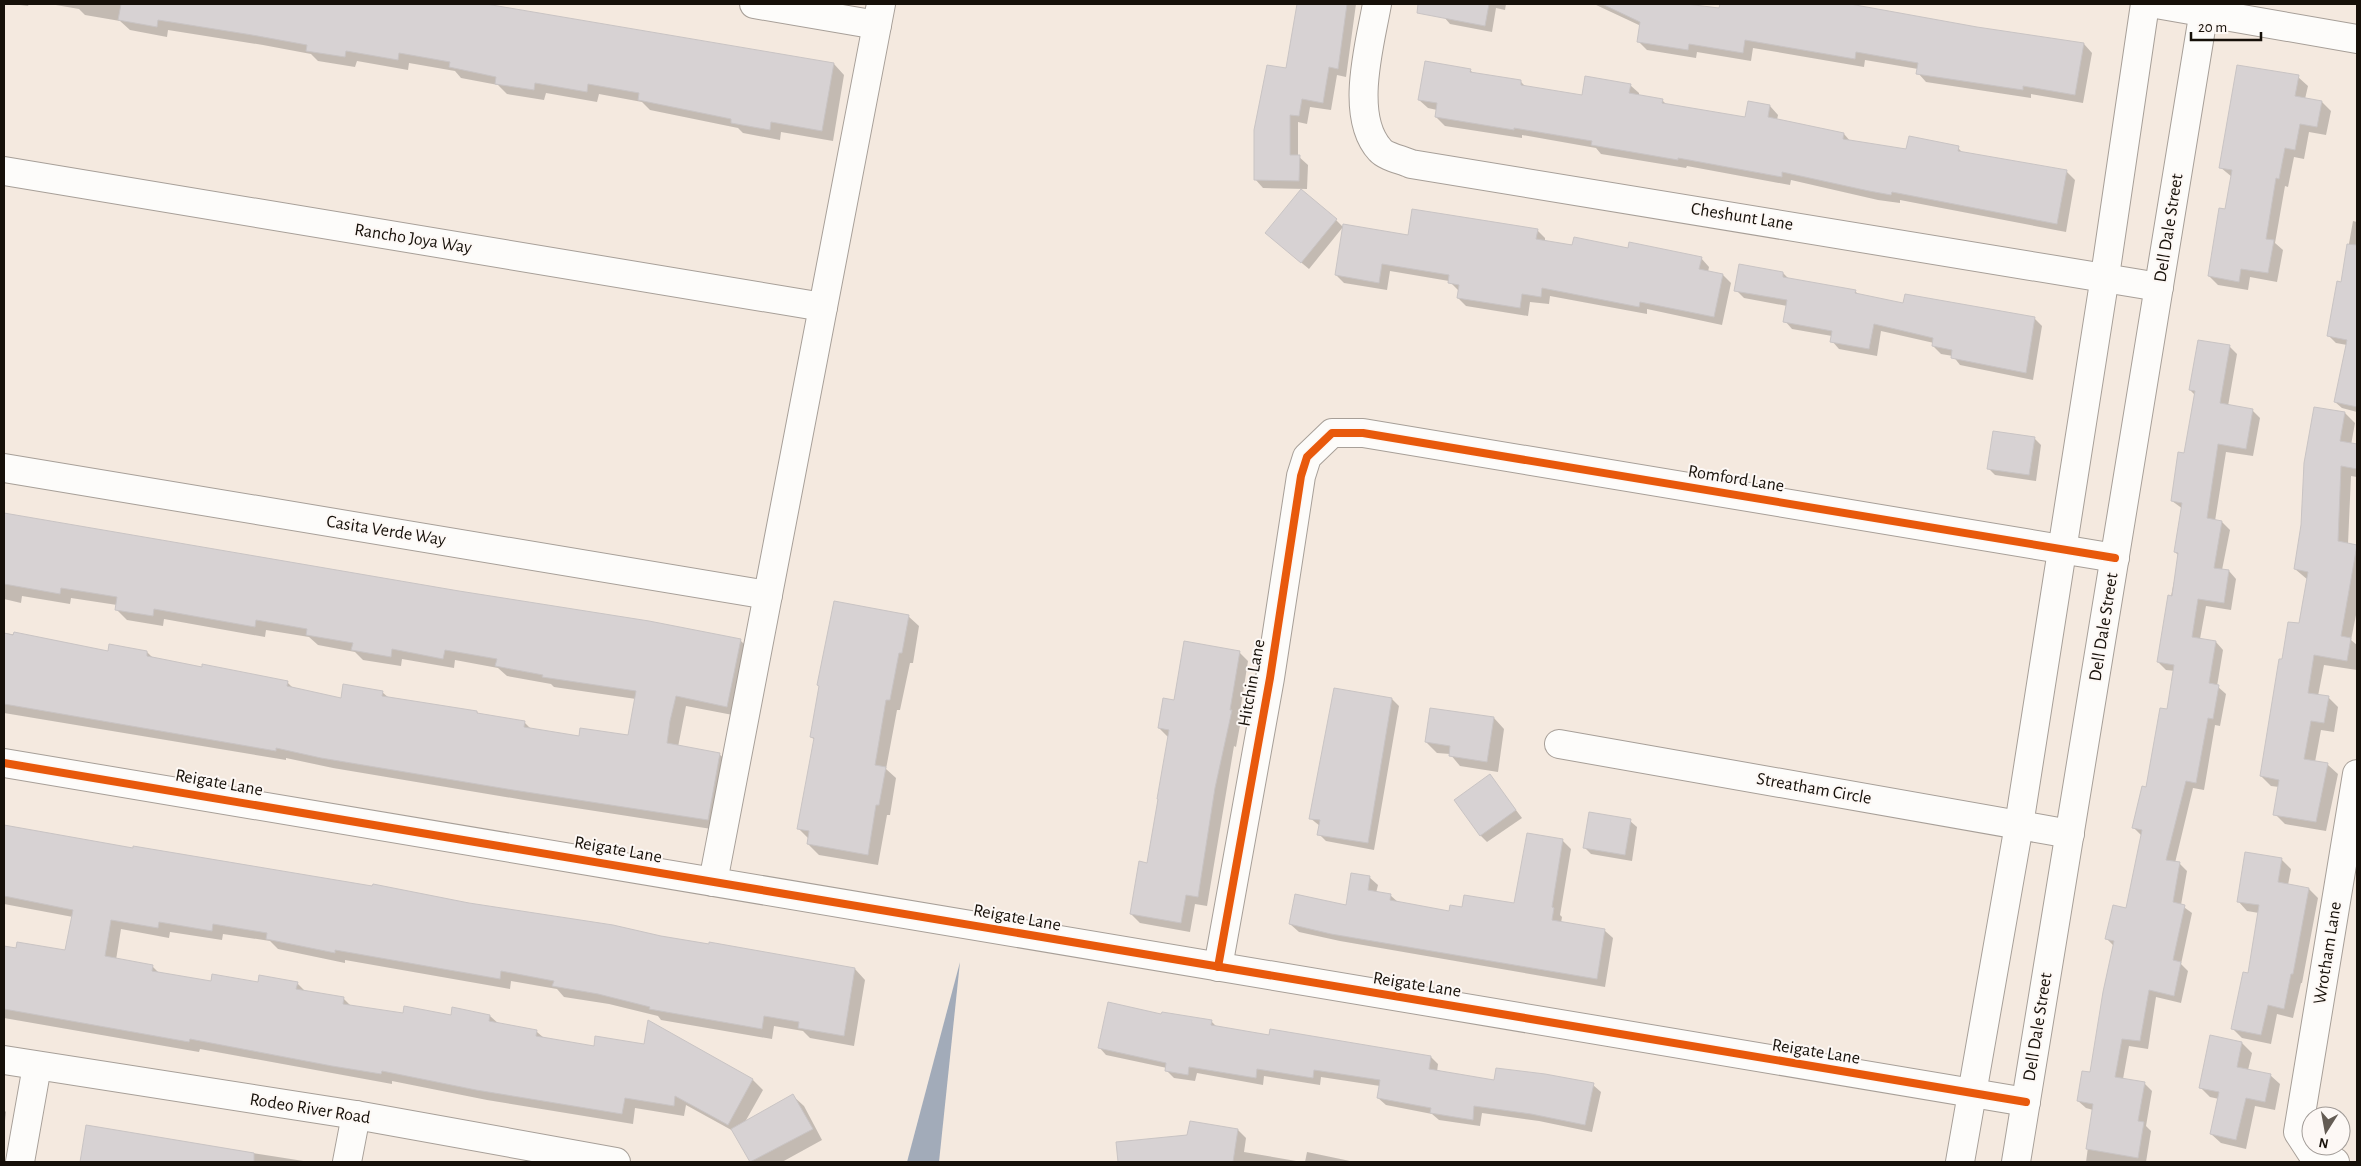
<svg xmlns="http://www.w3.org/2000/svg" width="2361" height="1166" font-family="'Alegreya Sans',sans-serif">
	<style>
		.water { fill: #a2abb9 }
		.shadow { fill: #0003 }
		.building { fill: #d7d2d3; stroke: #c9c4c4 }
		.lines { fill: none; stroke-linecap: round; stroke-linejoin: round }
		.minor-casing { stroke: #a79f98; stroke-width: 30 }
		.secondary-casing { stroke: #a79f98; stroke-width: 30 }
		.minor { stroke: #fdfcfa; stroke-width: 28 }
		.secondary { stroke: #fdfcfa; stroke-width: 28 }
		.cycleway-casing { stroke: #fdf8f5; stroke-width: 11 }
		.cycleway { stroke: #e8590c; stroke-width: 8 }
		.labels { text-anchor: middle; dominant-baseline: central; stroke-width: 4; stroke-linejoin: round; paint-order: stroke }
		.street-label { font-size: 18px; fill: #161009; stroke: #fdf8f5 }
	</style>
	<rect width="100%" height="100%" fill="#f4e9df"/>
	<path class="water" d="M960,962L939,1162H907Z"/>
	<g class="shadow">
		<path d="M12,4H29L28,6Z"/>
		<path d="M50,4H480L834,64L844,75L833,141L781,132L780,140L743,133L738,128L650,110L642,102L599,94L597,102L546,93L544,100L507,94L498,85L461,78L455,71L409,63L408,70L357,61L355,67L318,61L311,54L263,45L168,30L167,37L130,30L120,21L85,15L79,9Z"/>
		<path d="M1296,4H1356L1346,77L1337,75L1331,110L1310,107L1307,124L1298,122V156L1308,165L1307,189L1263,188L1255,179L1287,70L1298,6Z"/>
		<path d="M1446,4H1506L1505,10L1496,8L1492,32L1450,24L1444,17Z"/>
		<path d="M1594,4H1682L1720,10L1721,4H1844L1977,28L2084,44L2092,53L2083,103L2031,94V98L1926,82L1918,73V69L1865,60L1864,67L1753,48L1751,61L1697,52L1696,58L1647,50L1638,41L1641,26Z"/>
		<path d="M1470,70L1474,74L1521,82L1526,87L1583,97L1630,85L1639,93V96L1662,100L1668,106L1746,118L1770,106L1778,115L1777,120L1844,134L1851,142L1907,151L1958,148L1964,154L2066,171L2075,180L2066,232L1900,200V203L1878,200L1791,180L1790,185L1687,166L1686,168L1601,154L1596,148L1522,135V138L1445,126L1436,117L1437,110L1428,108L1419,100Z"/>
		<path d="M2298,77L2308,86L2305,99L2322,102L2331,111L2326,135L2309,132L2304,159L2294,157L2288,187L2285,186L2275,243L2283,250L2277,282L2250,277L2248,290L2218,285L2209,276L2226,210L2232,177L2220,167Z"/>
		<path d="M1336,220L1343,227L1309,269L1266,233Z"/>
		<path d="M2353,221L2357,222V412L2342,408L2335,402L2347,345L2336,343L2329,336L2342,283Z"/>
		<path d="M1537,230L1545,238V242L1701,258L1709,267L1708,272L1723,275L1731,283L1722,325L1647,309V314L1550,296L1549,304L1530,302L1528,316L1466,306L1458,298L1459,291L1449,281L1390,271L1387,290L1344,283L1336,275L1409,237Z"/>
		<path d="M1783,273L1789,279L1855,291L1859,295L1903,305L2034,318L2042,326L2033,380L1960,365L1953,356L1941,354L1933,346L1934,343L1881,331L1877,356L1839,349L1832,341V336L1792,329L1785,321L1787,306L1744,298L1736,290Z"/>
		<path d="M2229,346L2237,354L2228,406L2252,410L2260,418L2253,456L2226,452L2215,521L2222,522L2230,530L2222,570L2229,571L2236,579L2231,610L2206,606L2200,639L2216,642L2223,650L2217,686L2226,694L2220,726L2215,725L2204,790L2193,788L2175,863L2180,864L2187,871L2181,905L2192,913L2181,964L2188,971L2181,1003L2156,997L2148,1049L2129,1046L2123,1079L2144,1083L2152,1091L2146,1126L2151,1131L2146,1162H2086L2093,1110L2086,1108L2078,1101L2091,1074L2114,946L2107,939L2127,909L2142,836L2133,827L2147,789L2168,710L2175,671L2166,670L2158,662L2179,556L2175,552L2183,509L2172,501L2185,455L2195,395L2190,390Z"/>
		<path d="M2315,408L2345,413L2355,423L2351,445L2357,446V477L2351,476L2348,544L2357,546V610L2351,640L2357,645V670L2324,665L2318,696L2328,697L2338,707L2334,732L2321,730L2315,762L2328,765L2338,774L2326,831L2285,824L2275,814L2279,787L2271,786L2261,776L2283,661L2300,625L2308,580L2295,569L2302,525Z"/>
		<path d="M2034,438L2041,445L2036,481L1995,475L1988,468Z"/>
		<path d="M4,514L740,640L751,651L738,716L686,706L678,747L719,754L730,764L718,830L524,800L333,768L286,758V760L4,713V633L53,640L109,653L147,652L154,659L287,682L294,689L342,700L382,692L389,698L477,712L479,714L524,722L532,730L580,738L629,737L636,699L554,687L551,684L507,676L498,668L455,660L454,668L402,659L401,666L363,660L355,652L318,645L309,637L266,630L265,637L164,619L163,626L127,620L116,609L117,605L71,598L70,604L22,596L21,603L4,599Z"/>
		<path d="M908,616L919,626L913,663H910L900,710H897L886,769L896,778L890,815H887L878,865L819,855L808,844L809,839L798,828L815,740L811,737Z"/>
		<path d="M1239,652L1248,661L1239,718L1241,720L1236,747L1234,746L1207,906L1195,904L1190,932L1140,923L1131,914L1148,864L1169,738L1159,728L1175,702Z"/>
		<path d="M1392,699L1399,706L1374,850L1326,841L1319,834L1320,826L1310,818Z"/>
		<path d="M1494,718L1504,729L1498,772L1460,766L1450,754L1437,753L1426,742Z"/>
		<path d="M1490,776L1522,818L1487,842L1481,836Z"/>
		<path d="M1630,821L1637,827L1632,861L1591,854L1584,847Z"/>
		<path d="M4,827L855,969L865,980L854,1046L810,1038L803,1031L774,1026L772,1039L661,1020L658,1016L609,1004L564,997L557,989L511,981L510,989L345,960V963L278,949L270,941L223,934L222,940L170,932L169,938L121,929L116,960L152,966L160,974L212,983H297L306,992L343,998L352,1007L404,1015L490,1016L499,1024L537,1032L544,1038L753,1080L763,1090L745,1122L793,1096L804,1106L822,1140L782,1162H752L735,1132L686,1105L684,1116L635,1108L633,1124L487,1100L392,1081V1084L200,1049L199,1052L4,1018V948L66,952L73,917L4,904Z"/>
		<path d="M1562,840L1571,849L1560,915L1562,917L1561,923L1604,930L1613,938L1605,987L1340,941L1299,932L1290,924L1347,907L1369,877L1378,885L1376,893L1390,895L1399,903L1450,913L1463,909L1515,904Z"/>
		<path d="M2281,859L2291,869L2288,885L2309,889L2318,898L2302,983H2301L2293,1018L2277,1014L2271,1044L2242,1038L2232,1028L2249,975L2259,913L2247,911L2238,901Z"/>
		<path d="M1162,1016L1211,1021L1217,1027L1270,1036L1431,1057L1438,1064L1437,1072L1495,1081L1593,1085L1601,1092L1592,1132L1539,1121L1482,1113L1480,1126L1439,1120L1432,1114L1386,1105L1378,1098L1380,1086L1321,1077L1320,1085L1264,1076L1263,1085L1197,1073L1195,1081L1174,1078L1166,1070L1167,1068L1106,1055L1099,1047Z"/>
		<path d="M2211,1036L2242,1043L2252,1053L2248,1070L2270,1075L2280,1084L2275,1110L2255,1106L2246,1149L2221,1143L2211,1134L2219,1099L2210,1097L2200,1087Z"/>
		<path d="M4,1110L6,1112L4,1130Z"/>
		<path d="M1191,1122L1238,1130L1246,1138L1244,1152L1302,1162H1119L1117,1144L1188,1137Z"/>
		<path d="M88,1127L310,1162H82Z"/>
		<path d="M1307,1152L1350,1161L1351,1162H1305Z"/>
	</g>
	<g class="building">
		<path d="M121,4H486L834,63L822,131L771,122L770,130L731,123V119L638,100L639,93L588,84L587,92L535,83L534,90L495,84L496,77L449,67L450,62L399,53L398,60L346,51L345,57L306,51L307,45L252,35L158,20L157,27L118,20Z"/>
		<path d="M1297,4H1347L1338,69L1329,67L1323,103L1302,99L1299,116L1290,115V155H1300L1299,181L1254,180V130L1267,65L1286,68Z"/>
		<path d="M1418,4H1489L1485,26L1417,13Z"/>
		<path d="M1602,4H1686L1719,8L1720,4H1850L1977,27L2084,43L2075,95L2023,86V90L1916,74L1918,63L1856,52L1855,59L1745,40L1743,53L1689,44L1688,50L1637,42L1640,22Z"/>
		<path d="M1425,61L1471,69L1470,72L1521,80V85L1582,95L1585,76L1631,84L1629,93L1663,99L1662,103L1745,117L1748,101L1770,105L1768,117L1844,133L1843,139L1906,149L1909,136L1959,146L1958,151L2067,170L2057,224L1892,192L1891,195L1869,191L1782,172V177L1678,158V160L1591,145L1592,141L1514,128V130L1435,117L1437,103L1418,100Z"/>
		<path d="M2237,65L2299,75L2295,96L2322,101L2317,127L2300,124L2295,150L2285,148L2279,179L2276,178L2266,239L2274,240L2268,273L2241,269L2239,282L2208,276L2219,208L2225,209L2232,170L2219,168Z"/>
		<path d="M1301,189L1337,219L1301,263L1265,233Z"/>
		<path d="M1412,209L1538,229L1536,239L1572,245L1574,237L1628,248L1629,242L1702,257L1699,269L1723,274L1714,317L1640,302L1639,307L1542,288L1541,297L1522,294L1520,308L1457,298L1459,285L1448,283L1449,275L1382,264L1379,283L1335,275L1343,224L1408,235Z"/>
		<path d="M2347,244L2357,245V407L2334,402L2347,340L2327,336L2337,281L2341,282Z"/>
		<path d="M1739,264L1783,272V277L1856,290L1855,293L1903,303L1905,294L2035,317L2026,373L1951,358L1952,350L1932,346L1933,338L1874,324L1869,349L1830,342L1832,331L1783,322L1787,300L1734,291Z"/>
		<path d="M2198,340L2230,345L2220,403L2253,409L2246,449L2218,444L2207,518L2222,521L2214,568L2229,570L2224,603L2198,599L2192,637L2216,641L2209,683L2219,685L2213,719L2208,718L2196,783L2186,781L2166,860L2180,862L2173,902L2185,905L2173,960L2181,962L2174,996L2149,990L2140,1041L2122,1039L2115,1077L2145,1082L2138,1121L2144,1122L2138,1158L2086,1149L2093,1104L2077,1101L2082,1071L2090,1072L2103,992L2114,941L2105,939L2113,905L2126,908L2142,830L2132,828L2142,786L2146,787L2160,708L2167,709L2174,665L2157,662L2168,595L2172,596L2178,553L2174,552L2182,503L2171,501L2178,452L2184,453L2195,391L2189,390Z"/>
		<path d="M2314,407L2345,412L2340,441L2357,444V469L2341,466L2338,541L2357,545L2341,636L2351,638L2347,661L2314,655L2308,693L2329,696L2324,723L2311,721L2304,759L2328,763L2316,822L2273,815L2279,780L2260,776L2279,659H2282L2288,622L2299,623L2308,572L2294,569L2301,525L2304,463Z"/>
		<path d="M1993,431L2035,437L2029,475L1987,469Z"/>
		<path d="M4,513L459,591L649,621L741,639L727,707L676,696L670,721L667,743L720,753L708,820L513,790L321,758L276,748V751L4,704V633L13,635L14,632L108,651L109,644L147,651V656L202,667V664L288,681L287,686L341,698L343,684L383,691L382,696L477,711V713L525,721L524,727L579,736L580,728L628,735L636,691L542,677L543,675L495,666L497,659L445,650L443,659L392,649L391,657L351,650L353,643L306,635L307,629L256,620L255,627L154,609L153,616L115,610L117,597L61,588L60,594L4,584Z"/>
		<path d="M834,601L909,615L902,653H899L890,700H886L875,765L886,767L879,805H876L868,855L807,844L809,831L797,829L814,738L810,737L819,686L817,685Z"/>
		<path d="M1184,641L1240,651L1230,710H1232L1215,788L1198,897L1186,895L1181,923L1130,914L1139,861L1147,863L1158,799H1157L1169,730L1158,728L1163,698L1174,700Z"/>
		<path d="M1334,688L1392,698L1368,843L1317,835L1320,820L1309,819Z"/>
		<path d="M1430,708L1494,717L1487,762L1449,756L1450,746L1425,742Z"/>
		<path d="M1490,774L1516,810L1480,836L1454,800Z"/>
		<path d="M1589,812L1631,819L1625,855L1583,848Z"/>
		<path d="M4,825L133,848V846L372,886L373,884L469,903L613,925L661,936L709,944V942L855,968L844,1036L798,1028L799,1022L764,1016L762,1029L649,1009L650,1007L598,994L552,986L554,981L501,971L500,979L335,950V953L266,939L267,933L213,924L212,931L159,922L158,928L111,920L105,956L153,965L152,971L211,981L212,974L258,982L259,975L298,982L296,989L344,997L343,1004L403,1013L404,1006L451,1015L452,1007L490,1015L489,1021L537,1030L536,1036L594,1046L595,1036L644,1044L648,1020L753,1079L728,1125L675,1096L674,1106L625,1098L622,1114L476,1090L382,1071L381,1074L332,1066L190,1039L189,1042L4,1009V946L16,948L17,942L65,950L73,910L4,896Z"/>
		<path d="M1527,833L1563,839L1552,907L1554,908L1552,920L1605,929L1597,979L1331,934L1289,924L1295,894L1346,905L1351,873L1370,876L1368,890L1391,894L1390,900L1449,911L1450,905L1462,907L1464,895L1514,903Z"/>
		<path d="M2245,852L2282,858L2278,882L2309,888L2293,974H2291L2284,1009L2268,1005L2261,1035L2231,1029L2243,972L2248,973L2259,905L2237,902Z"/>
		<path d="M1108,1002L1161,1014L1162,1012L1212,1020L1211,1025L1269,1035L1270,1029L1431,1056L1429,1069L1494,1080L1496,1068L1545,1074L1594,1083L1585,1125L1531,1114L1474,1106L1473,1120L1430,1113L1431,1108L1377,1098L1380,1080L1314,1070L1313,1078L1257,1069L1256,1078L1189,1067L1188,1075L1165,1071L1166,1063L1098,1048Z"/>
		<path d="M2210,1035L2242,1042L2237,1067L2271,1074L2265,1102L2246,1098L2236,1140L2210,1134L2219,1092L2199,1088Z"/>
		<path d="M793,1094L813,1129L750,1162L731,1129Z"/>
		<path d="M1190,1121L1238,1129L1233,1162H1118L1116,1142L1187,1135Z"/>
		<path d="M86,1125L254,1153V1162H80Z"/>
	</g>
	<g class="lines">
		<g class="minor-casing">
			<g id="minor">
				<path d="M754,4L877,25"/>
				<path d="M1377,4C1370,44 1349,116 1380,150C1386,157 1403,160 1411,164L2159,287"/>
				<path d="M2156,4L2357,39"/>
				<path d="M4,171L823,307"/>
				<path d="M4,468L768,595"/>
				<path d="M1559,744L2070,834"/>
				<path d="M4,763L2026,1102"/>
				<path d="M713,882L881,4"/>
				<path d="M1218,967L1270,678L1301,476L1307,457L1332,433H1363L2115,558"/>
				<path d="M4,1060L356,1115L616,1162"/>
				<path d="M20,1162L37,1066"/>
				<path d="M347,1162L356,1115"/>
				<path d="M2335,1162L2313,1155L2298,1132L2357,774"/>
			</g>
		</g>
		<g class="secondary-casing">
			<g id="secondary">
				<path d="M1960,1162L2019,825L2105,276L2145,4"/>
				<path d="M2016,1162L2205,4"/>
			</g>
		</g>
		<use href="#minor" class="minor"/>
		<use href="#secondary" class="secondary"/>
		<g class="cycleway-casing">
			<g id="cycleway">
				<path d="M4,763L2026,1102"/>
				<path d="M1218,967L1270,678L1301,476L1307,457L1332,433H1363L2115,558"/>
			</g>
		</g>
		<use href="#cycleway" class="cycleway"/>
	</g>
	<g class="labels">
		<g class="street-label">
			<text transform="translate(1742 217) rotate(9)">Cheshunt Lane</text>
			<text transform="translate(2169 228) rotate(-81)">Dell Dale Street</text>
			<text transform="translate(413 239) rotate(9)">Rancho Joya Way</text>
			<text transform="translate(1736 479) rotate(9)">Romford Lane</text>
			<text transform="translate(386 531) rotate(9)">Casita Verde Way</text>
			<text transform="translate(2104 627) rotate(-81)">Dell Dale Street</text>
			<text transform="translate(1252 683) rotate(-80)">Hitchin Lane</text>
			<text transform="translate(219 783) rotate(10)">Reigate Lane</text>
			<text transform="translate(1814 789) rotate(10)">Streatham Circle</text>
			<text transform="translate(618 850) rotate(10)">Reigate Lane</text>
			<text transform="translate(1017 918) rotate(10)">Reigate Lane</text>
			<text transform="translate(2328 953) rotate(-81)">Wrotham Lane</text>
			<text transform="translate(1417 985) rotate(9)">Reigate Lane</text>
			<text transform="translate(2038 1027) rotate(-81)">Dell Dale Street</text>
			<text transform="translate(1816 1052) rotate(9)">Reigate Lane</text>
			<text transform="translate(310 1109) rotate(9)">Rodeo River Road</text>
		</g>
	</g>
	<rect width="2361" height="1166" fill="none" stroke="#161009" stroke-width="10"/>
	<g transform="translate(2326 1131) rotate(191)"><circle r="24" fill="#fdf8f5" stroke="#a19b97"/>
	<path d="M0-4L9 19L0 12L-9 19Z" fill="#645c54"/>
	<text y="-8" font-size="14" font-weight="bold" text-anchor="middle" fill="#161009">N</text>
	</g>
	<path d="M2191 32v8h70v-8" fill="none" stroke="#161009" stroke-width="2.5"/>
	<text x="2198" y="32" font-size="15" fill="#161009" stroke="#fdf8f5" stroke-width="4" paint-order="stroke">20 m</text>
</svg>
